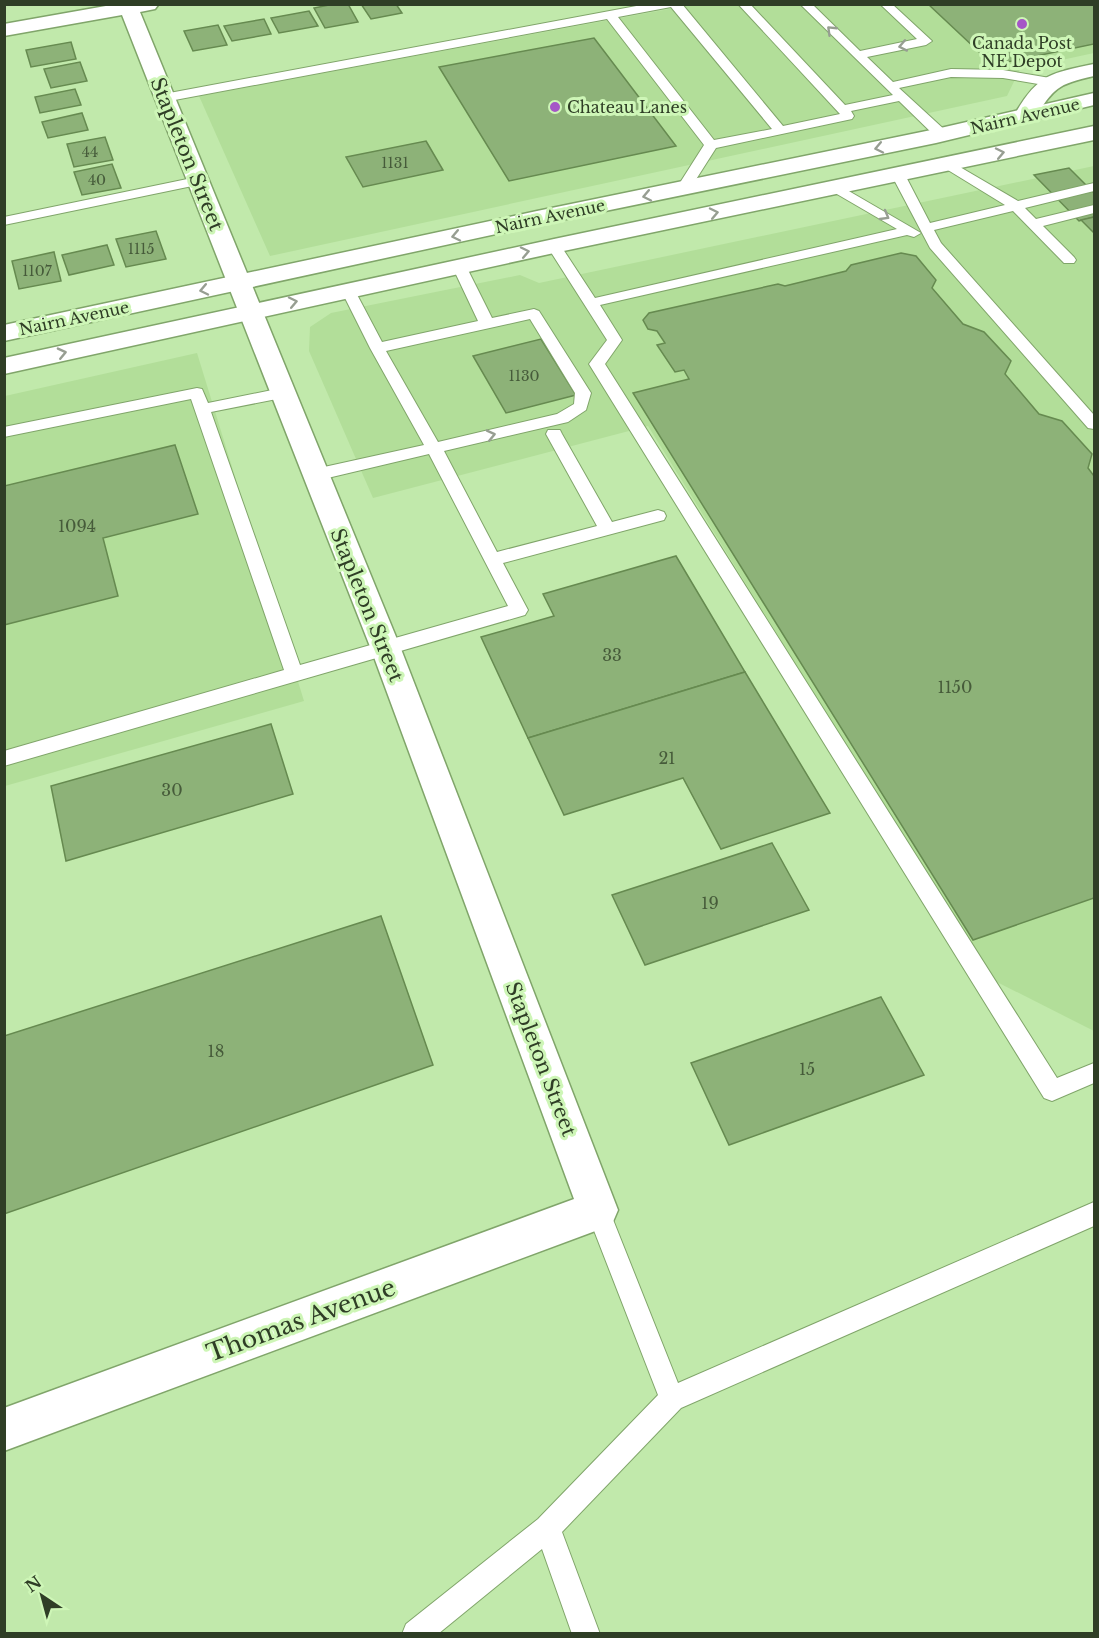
<svg xmlns="http://www.w3.org/2000/svg" width="1099" height="1638" font-family="'Libre Baskerville',serif">
	<style>
		.built { fill: #b2de99 }
		.building { fill: #8db278; stroke: #668a50; stroke-width: 1.5 }
		.lines { fill: none; stroke-linecap: round; stroke-linejoin: round }
		.lane-casing { stroke: #80a56a; stroke-width: 2 }
		.street-casing { stroke: #80a56a; stroke-width: 3 }
		.secondary-casing { stroke: #80a56a; stroke-width: 3 }
		.lane { fill: #fff; fill-rule: evenodd }
		.street { fill: #fff; fill-rule: evenodd }
		.secondary { fill: #fff; fill-rule: evenodd }
		.oneway { stroke: #979e92 }
		.poi-dot { fill: #a556c7; stroke: #cef6b7; stroke-width: 2 }
		.labels { text-anchor: middle; dominant-baseline: central; stroke-width: 6; stroke-linejoin: round; paint-order: stroke }
		.far-number-label { font-size: 14px; fill: #465b3a }
		.far-poi-label { font-size: 16px; fill: #2f3e26; stroke: #cef6b7 }
		.far-street-label { font-size: 16px; fill: #2f3e26; stroke: #cef6b7 }
		.number-label { font-size: 16px; fill: #465b3a }
		.street-label { font-size: 20px; fill: #2f3e26; stroke: #cef6b7 }
		.near-street-label { font-size: 24px; fill: #2f3e26; stroke: #cef6b7 }
	</style>
	<rect width="100%" height="100%" fill="#c1e9ab"/>
	<g class="built">
		<path d="M691,5H1094V53L1020,69L1007,96L270,256L199,96Z"/>
		<path d="M1094,166V1031L991,979L648,426L373,498L309,351L310,327L331,313L520,275L539,283Z"/>
		<path d="M197,353L304,701L5,786V396Z"/>
	</g>
	<g class="building">
		<path d="M334,4H348L358,22L325,28L314,8Z"/>
		<path d="M361,4H396L402,13L371,19Z"/>
		<path d="M928,4H1094V44L993,65Z"/>
		<path d="M309,11L318,26L279,33L271,18Z"/>
		<path d="M264,19L271,34L232,41L224,26Z"/>
		<path d="M218,25L227,45L193,51L184,31Z"/>
		<path d="M594,38L676,146L509,181L439,67Z"/>
		<path d="M71,42L76,59L31,67L26,50Z"/>
		<path d="M80,62L87,81L51,88L44,69Z"/>
		<path d="M75,89L81,105L40,113L35,97Z"/>
		<path d="M82,113L88,130L48,138L42,122Z"/>
		<path d="M105,137L113,160L74,167L67,144Z"/>
		<path d="M426,141L443,170L363,187L346,157Z"/>
		<path d="M112,164L121,188L82,195L74,172Z"/>
		<path d="M1069,168L1094,193V217L1079,221L1034,175Z"/>
		<path d="M1094,217V233L1081,220Z"/>
		<path d="M156,231L166,259L126,267L116,239Z"/>
		<path d="M107,245L114,265L69,275L62,255Z"/>
		<path d="M54,252L61,281L19,289L12,261Z"/>
		<path d="M901,253L916,256L936,280L932,288L963,324L984,332L1011,361L1005,374L1039,414L1062,421L1092,454L1088,468L1094,476V898L973,940L633,393L689,379L684,370L675,372L657,345L665,343L657,331L648,329L643,320L649,313L778,284L785,286L846,271L851,265Z"/>
		<path d="M541,339L576,395L506,413L473,356Z"/>
		<path d="M175,445L198,514L103,538L118,596L4,625V486Z"/>
		<path d="M676,556L745,672L528,738L481,637L554,616L543,594Z"/>
		<path d="M745,672L830,813L721,849L683,778L564,815L528,738Z"/>
		<path d="M271,724L293,794L66,861L51,786Z"/>
		<path d="M772,843L809,910L645,965L612,895Z"/>
		<path d="M381,916L433,1065L4,1214V1036Z"/>
		<path d="M881,997L924,1075L729,1145L691,1063Z"/>
	</g>
	<g class="lines">
		<g class="lane-casing">
			<g id="lane">
				<path d="M647,4H682L783,126L840,114L738,4H750L845,105L893,95L800,4H812L860,51L917,39L880,4H892L932,41L926,45L867,57L893,82L951,69L1003,70L1050,78L1056,82L1050,86L1003,78L951,77L899,88L947,132L948,135L947,138H937L899,101L851,111L854,116L852,119L716,148L688,192L683,193L676,189L704,145L607,19L164,102L158,98L164,94ZM671,7L772,129L714,140L618,17Z"/>
				<path d="M948,160L1018,201L1094,183V191L1025,208L1036,219L1094,205V213L1043,226L1074,257L1076,260L1074,263H1064L1013,211L934,230L941,243L1094,415V429L1088,428L930,248L891,174L893,171H903L930,223L1005,205L943,167L941,164Z"/>
				<path d="M197,177L204,181L202,184L4,225V217Z"/>
				<path d="M835,183L921,233L914,237L907,235L600,305L622,340L605,364L1057,1078L1094,1063V1083L1052,1101L1044,1098L589,364L607,340L547,246L554,242L559,243L595,298L897,229L830,190L828,187Z"/>
				<path d="M459,262L466,266L492,318L534,309L539,311L591,393L586,410L568,422L444,451L497,552L597,526L546,434L548,430H560L562,434L612,522L658,510L664,512L666,516L664,520L503,563L528,610L525,615L4,766V751L284,670L191,399L4,437V427L197,388L202,389L208,403L282,388L287,389L290,393L287,397L211,412L300,665L508,606L429,454L315,481L309,479L307,475L309,471L315,469L424,445L370,348L341,290L343,287H353L382,342L478,321L452,266ZM530,319L575,393L574,404L557,414L438,442L386,351Z"/>
				<path d="M598,1198L606,1202L678,1383L1094,1202V1226L681,1408L562,1532L600,1634H572L542,1549L438,1634H402L406,1624L538,1519L658,1395L586,1210L590,1202Z"/>
			</g>
		</g>
		<g class="street-casing">
			<g id="street">
				<path d="M117,4L158,5L155,9L140,12L401,649L618,1210L612,1224L598,1230L4,1451V1408L574,1199L371,649L122,15L4,36V24Z"/>
				<path d="M1094,64V76C1056,85 1055,87 1034,119L1026,120L1018,119L1015,114C1038,74 1051,73 1094,64Z"/>
			</g>
		</g>
		<g class="secondary-casing">
			<g id="secondary">
				<path d="M1094,93V105L936,143L537,225L4,341V325L537,211L936,129Z"/>
				<path d="M1094,126V140L554,253L4,374V358L554,239Z"/>
			</g>
		</g>
		<use href="#lane" class="lane"/>
		<use href="#street" class="street"/>
		<use href="#secondary" class="secondary"/>
	</g>
	<defs><path id="oneway-chevron" d="M-2-3.5L2.5 0L-2 3.5" fill="none" stroke-width="1.6" stroke-linecap="round" stroke-linejoin="round" transform="scale(1.5)"/></defs>
	<g class="oneway">
		<use href="#oneway-chevron" transform="translate(831 30) rotate(-136)"/>
		<use href="#oneway-chevron" transform="translate(903 46) rotate(169)"/>
		<use href="#oneway-chevron" transform="translate(879 148) rotate(168)"/>
		<use href="#oneway-chevron" transform="translate(1000 153) rotate(-12)"/>
		<use href="#oneway-chevron" transform="translate(647 196) rotate(168)"/>
		<use href="#oneway-chevron" transform="translate(714 213) rotate(-12)"/>
		<use href="#oneway-chevron" transform="translate(885 216) rotate(30)"/>
		<use href="#oneway-chevron" transform="translate(456 236) rotate(168)"/>
		<use href="#oneway-chevron" transform="translate(525 252) rotate(-12)"/>
		<use href="#oneway-chevron" transform="translate(204 290) rotate(168)"/>
		<use href="#oneway-chevron" transform="translate(293 302) rotate(-12)"/>
		<use href="#oneway-chevron" transform="translate(62 353) rotate(-13)"/>
		<use href="#oneway-chevron" transform="translate(491 435) rotate(-13)"/>
	</g>
	<g class="poi-dot">
		<circle cx="1022" cy="24" r="6"/>
		<circle cx="555" cy="107" r="6"/>
	</g>
	<g class="labels">
		<g class="far-number-label">
			<text x="90" y="152">44</text>
			<text x="395" y="163">1131</text>
			<text x="97" y="180">40</text>
			<text x="141" y="249">1115</text>
			<text x="37" y="271">1107</text>
			<text x="524" y="376">1130</text>
		</g>
		<g class="far-poi-label">
			<text x="1022" y="43">Canada Post<tspan x="1022" dy="18">NE Depot</tspan></text>
			<text x="567" y="107" text-anchor="start">Chateau Lanes</text>
		</g>
		<g class="far-street-label">
			<text transform="translate(1025 116) rotate(-13)">Nairn Avenue</text>
			<text transform="translate(550 216) rotate(-12)">Nairn Avenue</text>
			<text transform="translate(74 318) rotate(-12)">Nairn Avenue</text>
		</g>
		<g class="number-label">
			<text x="77" y="526">1094</text>
			<text x="612" y="655">33</text>
			<text x="955" y="687">1150</text>
			<text x="667" y="758">21</text>
			<text x="172" y="790">30</text>
			<text x="710" y="903">19</text>
			<text x="216" y="1051">18</text>
			<text x="807" y="1069">15</text>
		</g>
		<g class="street-label">
			<text transform="translate(187 154) rotate(68)">Stapleton Street</text>
			<text transform="translate(367 605) rotate(68)">Stapleton Street</text>
			<text transform="translate(541 1059) rotate(69)">Stapleton Street</text>
		</g>
		<g class="near-street-label">
			<text transform="translate(301 1320) rotate(-20)">Thomas Avenue</text>
		</g>
	</g>
	<rect width="1099" height="1638" fill="none" stroke="#2f3e26" stroke-width="12"/>
	<g transform="translate(42 1596) rotate(324)" stroke="#cef6b7" stroke-width="4.5" paint-order="stroke">
	<path d="M0-4.5L10 22L0 15L-10 22Z" fill="#2f3e26"/>
	<text y="-9" font-size="16" font-weight="bold" text-anchor="middle" fill="#2f3e26">N</text>
	</g>
</svg>
